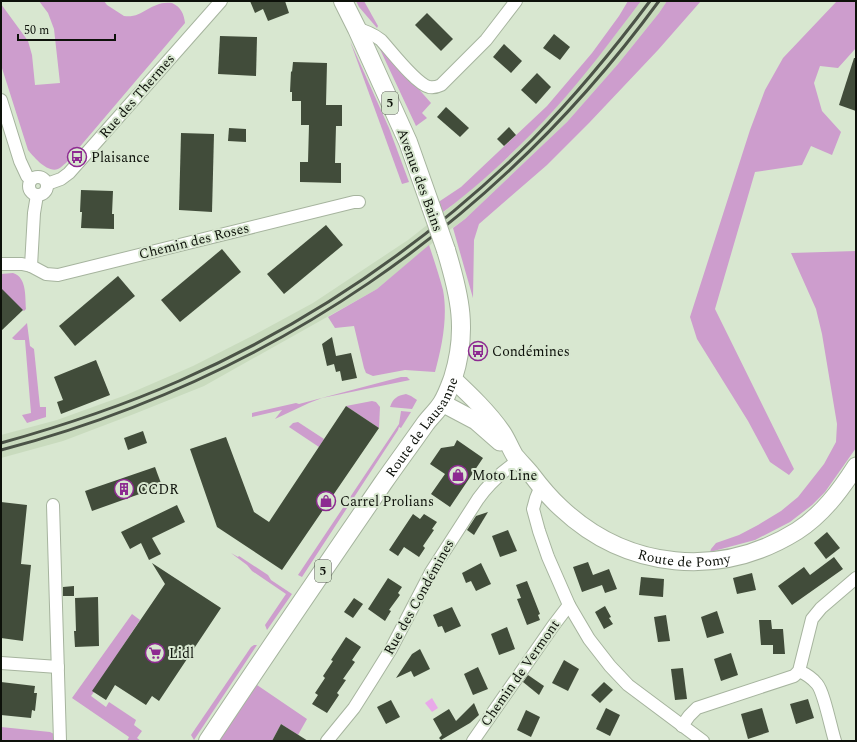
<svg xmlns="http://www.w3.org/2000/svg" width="857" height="742" font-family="Spectral,serif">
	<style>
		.built { fill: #c9dbbe }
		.green { fill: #cd9dcd }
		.water { fill: #e9a9e9 }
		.building { fill: #414c3a }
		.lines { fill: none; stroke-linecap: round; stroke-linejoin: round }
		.street-casing { stroke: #a6b49e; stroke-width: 14 }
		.secondary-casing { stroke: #a6b49e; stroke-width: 19 }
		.primary-casing { stroke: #a6b49e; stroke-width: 20 }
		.street { stroke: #fff; stroke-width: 12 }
		.secondary { stroke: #fff; stroke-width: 17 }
		.primary { stroke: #fff; stroke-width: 18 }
		.rail { stroke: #4b5347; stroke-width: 3 }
		.primary-bridge-casing { stroke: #a6b49e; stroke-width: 20; stroke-linecap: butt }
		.primary-bridge { stroke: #fff; stroke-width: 18 }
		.labels { text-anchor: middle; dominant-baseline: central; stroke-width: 4; stroke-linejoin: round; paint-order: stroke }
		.shield { fill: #d8e7d0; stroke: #4a5145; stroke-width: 1 }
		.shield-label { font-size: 13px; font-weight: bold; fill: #0d110a }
		.street-label { font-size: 14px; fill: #0d110a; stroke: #d8e7d0 }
		.poi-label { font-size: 14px; fill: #0d110a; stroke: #d8e7d0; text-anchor: start }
	</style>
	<rect width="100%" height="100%" fill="#d8e7d0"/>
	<path class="built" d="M641,1H667L659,13L618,64L567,122L465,219L441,236L377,289L204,386L134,414L63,441L1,458V435L57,420L126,395L193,366L254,335L313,303L408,240L450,207L506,159L554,110L602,52Z"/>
	<g class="green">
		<path d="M39,1H104L107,5L124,16C143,19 151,0 172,3C181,7 184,14 185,23L66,163C64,164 61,168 58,169C47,173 34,157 28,150L1,65V4L28,41L32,55L35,85L60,83L54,29L48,13Z"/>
		<path d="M356,1H364L378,26L377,28L359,7Z"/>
		<path d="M628,1H641C613,38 585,76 554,110C518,149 478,187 435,218L431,207L461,187L547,106L592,53L619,16Z"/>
		<path d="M667,1H701L658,50L589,123L547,165L479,224L474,240L473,298L453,228L465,219L567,122L618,64L659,13Z"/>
		<path d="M837,1H856V48L838,68L820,66L814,83L822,111L841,132L832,155L811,146L802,165L755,172L715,309L794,469L789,475L770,462L748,421L697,339L690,317L750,130L765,90L783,58Z"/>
		<path d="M350,41L389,128L409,182L402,184Z"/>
		<path d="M378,45H380L431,103L422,113L427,118L416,126Z"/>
		<path d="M429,245C434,260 439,275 443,290C448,317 442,346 435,372L405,370L373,376L366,373L364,368L354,326L335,328L328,317L377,289Z"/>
		<path d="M856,251V448L825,492L812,505L790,522L755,540L710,552L711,549L716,543L739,535L758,525L781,511L798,497L824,464L836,442L837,424L822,334L816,309L791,253Z"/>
		<path d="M13,273C27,277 25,297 26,309L24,311L1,293V274Z"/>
		<path d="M27,323L30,346L34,349L40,407H46V417L27,423L22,415L31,413L25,340H15L12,338Z"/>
		<path d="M401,377H407L410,380L322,398L309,403L275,419L282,410L252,417V413L296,403L299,404Z"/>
		<path d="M406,394L411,396L417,400L412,409L390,407C393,398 397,396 406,394Z"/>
		<path d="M372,401L376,402L380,407L379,428L346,406Z"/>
		<path d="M401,411L411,412L401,428L399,427L398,430L302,577L298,575L399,424Z"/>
		<path d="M298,422L324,439L319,447L289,427L293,423Z"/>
		<path d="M231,553L238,557L239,556L268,575L271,580L292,594L267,630L265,625L286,594L252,571L247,565Z"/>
		<path d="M132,614L140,620L93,691L94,692L91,696L106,707L109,702L136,720L134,725L142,731L137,738L141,741H127L129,737L72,698Z"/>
		<path d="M254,645H257L194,740L191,735L251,647Z"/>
		<path d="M257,685L307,719L298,735L281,724L272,741H217Z"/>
		<path d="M1,727L50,732L54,734L55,741H1Z"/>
	</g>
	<path class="water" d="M432,698L438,708L432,712L425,703Z"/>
	<g class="building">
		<path d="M250,1H285L289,13L268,21L263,9L255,13Z"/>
		<path d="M427,13L453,39L441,51L415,25Z"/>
		<path d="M554,34L570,47L560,60L543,48Z"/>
		<path d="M220,36L257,37L256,76L218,74Z"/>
		<path d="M504,44L522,61L511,73L493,57Z"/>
		<path d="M854,58H856V111L839,105Z"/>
		<path d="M293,62L327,63L326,105H342V126H336L335,163H341V183L300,182V162H308L309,125H301V101H292V92H290L291,71L292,72Z"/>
		<path d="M537,73L551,87L536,104L521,90Z"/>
		<path d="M446,107L469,128L460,137L437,117Z"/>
		<path d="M509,127L516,135L504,146L497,139Z"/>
		<path d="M229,128L246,129V142L228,141Z"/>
		<path d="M181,133L214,134L212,212L179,210Z"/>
		<path d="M81,190L113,191L112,214H114V229L81,228L82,212H80Z"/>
		<path d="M326,225L343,245L284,294L267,274Z"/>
		<path d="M222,249L241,272L180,322L161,300Z"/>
		<path d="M118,276L135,296L75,346L59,326Z"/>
		<path d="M1,288L23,310L1,331Z"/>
		<path d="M332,337L336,356L351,353L357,378L342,381L340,371L336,372L334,364L327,366L322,344Z"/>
		<path d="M96,360L110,395L61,414L57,402L63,400L54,377Z"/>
		<path d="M346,406L379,428L282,570L217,527L190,449L226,437L254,512L269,522Z"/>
		<path d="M143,431L147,443L128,450L124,438Z"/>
		<path d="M457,440L483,458L450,507L431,494L445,474L430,464L441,448L454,446Z"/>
		<path d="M155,467L162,486L92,511L85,491Z"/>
		<path d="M1,502L27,505L21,564L31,565L23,641L1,638Z"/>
		<path d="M177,505L185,522L152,538L161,554L149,560L141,543L130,549L121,532Z"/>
		<path d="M488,512L474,535L467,530L476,516Z"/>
		<path d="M413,514L420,519L424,514L437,522L432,529L434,530L423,546L425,548L419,557L404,547L398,556L389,550Z"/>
		<path d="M508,530L517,551L500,557L492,536Z"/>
		<path d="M827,532L840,548L826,559L814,543Z"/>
		<path d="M834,557L843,569L792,605L778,586L804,567L810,575Z"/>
		<path d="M588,562L593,575L609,569L617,589L605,593L602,585L582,592L573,567Z"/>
		<path d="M152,563L221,608L159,701L152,696L146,705L115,685L106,700L92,691L165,584Z"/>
		<path d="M481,563L491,584L476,591L471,581L466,583L462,573Z"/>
		<path d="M752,573L756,590L737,594L733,578Z"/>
		<path d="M641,577L664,579L663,597L639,595Z"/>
		<path d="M388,578L402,587L398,593L400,595L389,610L391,611L385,621L368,609Z"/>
		<path d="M527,581L540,614L538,615L540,620L527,625L517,599L521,598L516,585Z"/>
		<path d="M74,586V596H63V587Z"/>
		<path d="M98,597L99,646L75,647L74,631H76L75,598Z"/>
		<path d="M354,598L363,604L353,618L344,612Z"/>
		<path d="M605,606L611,617L609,618L613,624L604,629L595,612Z"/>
		<path d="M452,607L461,626L445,633L442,626L438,627L433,615Z"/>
		<path d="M717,611L724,633L707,638L701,617Z"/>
		<path d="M666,615L670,641L658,642L654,617Z"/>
		<path d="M759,620H771L772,629H783L785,654H773V645H761Z"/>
		<path d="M507,627L515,649L499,655L491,634Z"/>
		<path d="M346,637L361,647L352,660L355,662L343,679L346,680L337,693L339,695L327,713L312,704L318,695L315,693L325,678L323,676L333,661L331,660Z"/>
		<path d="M420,649L430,669L414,677L411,671L396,678L412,654Z"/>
		<path d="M731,653L738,675L721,681L714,659Z"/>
		<path d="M564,660L579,669L568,691L552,683Z"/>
		<path d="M478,667L488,689L473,695L464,674Z"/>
		<path d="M683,668L687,699L675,700L671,669Z"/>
		<path d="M528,675L544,686L539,695L523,682Z"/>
		<path d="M1,682L35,686L34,693H37L35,711L32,710L31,718L1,715Z"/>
		<path d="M604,682L613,690L600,703L591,695Z"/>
		<path d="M808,699L814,718L796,724L790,704Z"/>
		<path d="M391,700L400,717L386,724L377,707Z"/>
		<path d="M474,703L479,715L470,723L441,740L439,738L442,735L433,719L449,709L456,721Z"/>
		<path d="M606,708L620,715L610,736L596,729Z"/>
		<path d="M762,708L769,732L748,739L741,714Z"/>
		<path d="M526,710L540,717L531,737L517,730Z"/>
		<path d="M281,724L308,741H272Z"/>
	</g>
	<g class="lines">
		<g class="street-casing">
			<g id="street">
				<path d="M357,29C367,31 373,34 381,40C391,51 416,84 429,87C434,88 437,87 441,85L486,40L516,1"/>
				<path d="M1,100L20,161L27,176L31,180"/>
				<circle cx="38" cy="186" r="9"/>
				<path d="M47,184L61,179L69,173L221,1"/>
				<path d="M1,264H22L31,266L46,274L58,275L354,202H359"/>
				<path d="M31,266L34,213L37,195"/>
				<path d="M541,486L536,498L533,509L539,531L548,557L569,605L589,639L610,666L628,685L703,741"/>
				<path d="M53,505L60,741"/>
				<path d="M1,663L58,667"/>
				<path d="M799,671C806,674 813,679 817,684C824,692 831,729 835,741"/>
				<path d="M682,726L689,716L697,708L794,676L799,671L812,619L821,608L856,578"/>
				<path d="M327,741L354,708L373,678L391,649L431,572L478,499C489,483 503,471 519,460"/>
				<path d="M473,741L553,626L569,605"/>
			</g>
		</g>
		<g class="secondary-casing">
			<g id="secondary">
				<path id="s1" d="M453,379C470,395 488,412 502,432C507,439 510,448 515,456C520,462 526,468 531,474C540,486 550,498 561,508C627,570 720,579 797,531C822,515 840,491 856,466"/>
				<path d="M442,403L476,421L500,442"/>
			</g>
		</g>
		<g class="primary-casing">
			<g id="primary">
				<path d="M343,1L357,29L408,142L431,207"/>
				<path id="s2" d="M208,741C265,655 324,569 383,483C397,463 411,444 425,424C430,417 438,410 442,403C447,395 450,386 453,378C468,331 460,296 446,250"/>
			</g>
		</g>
		<use href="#street" class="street"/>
		<use href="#secondary" class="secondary"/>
		<use href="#primary" class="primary"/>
		<g class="rail">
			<path d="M1,443C62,426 122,406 179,381C311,323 431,240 533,139C575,96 614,49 650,1"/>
			<path d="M1,450C268,380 496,224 659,1"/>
		</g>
		<g class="primary-bridge-casing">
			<path id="primary-bridge" d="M431,207L446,250"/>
		</g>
		<use href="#primary-bridge" class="primary-bridge"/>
	</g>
	<defs>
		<g id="bus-ring" transform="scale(1)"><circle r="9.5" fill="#d8e7d0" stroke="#8d2a91" stroke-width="1.5"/><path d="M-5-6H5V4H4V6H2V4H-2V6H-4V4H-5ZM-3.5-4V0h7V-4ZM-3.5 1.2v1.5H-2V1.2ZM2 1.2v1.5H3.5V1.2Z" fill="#8d2a91"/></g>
		<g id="shop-ring" transform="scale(1)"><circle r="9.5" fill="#d8e7d0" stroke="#8d2a91" stroke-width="1.5"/><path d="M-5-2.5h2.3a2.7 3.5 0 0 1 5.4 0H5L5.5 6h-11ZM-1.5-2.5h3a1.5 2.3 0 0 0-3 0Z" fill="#8d2a91"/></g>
		<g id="building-ring" transform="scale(1)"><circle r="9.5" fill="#d8e7d0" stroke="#8d2a91" stroke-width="1.5"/><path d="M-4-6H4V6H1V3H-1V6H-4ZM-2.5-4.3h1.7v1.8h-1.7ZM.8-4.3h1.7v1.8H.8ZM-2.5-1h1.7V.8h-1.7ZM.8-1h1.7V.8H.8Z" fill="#8d2a91"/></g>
		<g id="supermarket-ring" transform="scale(1)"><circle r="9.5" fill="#d8e7d0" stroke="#8d2a91" stroke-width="1.5"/><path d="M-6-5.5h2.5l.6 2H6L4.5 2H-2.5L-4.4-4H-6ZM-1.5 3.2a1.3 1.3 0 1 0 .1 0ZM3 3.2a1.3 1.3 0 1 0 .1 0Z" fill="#8d2a91"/></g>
	</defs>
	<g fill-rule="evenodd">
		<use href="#bus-ring" x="77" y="157"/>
		<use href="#bus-ring" x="478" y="351"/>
		<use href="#shop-ring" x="458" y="475"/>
		<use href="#building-ring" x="124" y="489"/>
		<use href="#shop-ring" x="326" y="501"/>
		<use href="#supermarket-ring" x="155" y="653"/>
	</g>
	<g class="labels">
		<g class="shield">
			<rect x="382" y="92" width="16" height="22" rx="3"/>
			<rect x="315" y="560" width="16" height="22" rx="3"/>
		</g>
		<g class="shield-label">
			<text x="390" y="103">5</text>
			<text x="323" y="571">5</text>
		</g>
		<g class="street-label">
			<text transform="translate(137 96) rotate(-49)">Rue des Thermes</text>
			<text transform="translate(420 180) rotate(70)">Avenue des Bains</text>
			<text transform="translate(194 241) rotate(-14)">Chemin des Roses</text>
			<text stroke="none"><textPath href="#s2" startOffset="380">Route de Lausanne</textPath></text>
			<text stroke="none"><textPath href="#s1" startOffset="306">Route de Pomy</textPath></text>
			<text transform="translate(419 597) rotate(-61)">Rue des Condémines</text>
			<text transform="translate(520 673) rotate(-55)">Chemin de Vermont</text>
		</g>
		<g class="poi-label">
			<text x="91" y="157">Plaisance</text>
			<text x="492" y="351">Condémines</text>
			<text x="472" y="475">Moto Line</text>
			<text x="138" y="489">CCDR</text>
			<text x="340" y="501">Carrel Prolians</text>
			<text x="169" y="653">Lidl</text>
		</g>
	</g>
	<rect width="857" height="742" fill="none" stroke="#0d110a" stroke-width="4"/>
	<path d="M18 34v6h97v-6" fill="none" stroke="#0d110a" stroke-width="2"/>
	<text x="24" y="34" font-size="12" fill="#0d110a" stroke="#d8e7d0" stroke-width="3" paint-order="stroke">50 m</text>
</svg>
